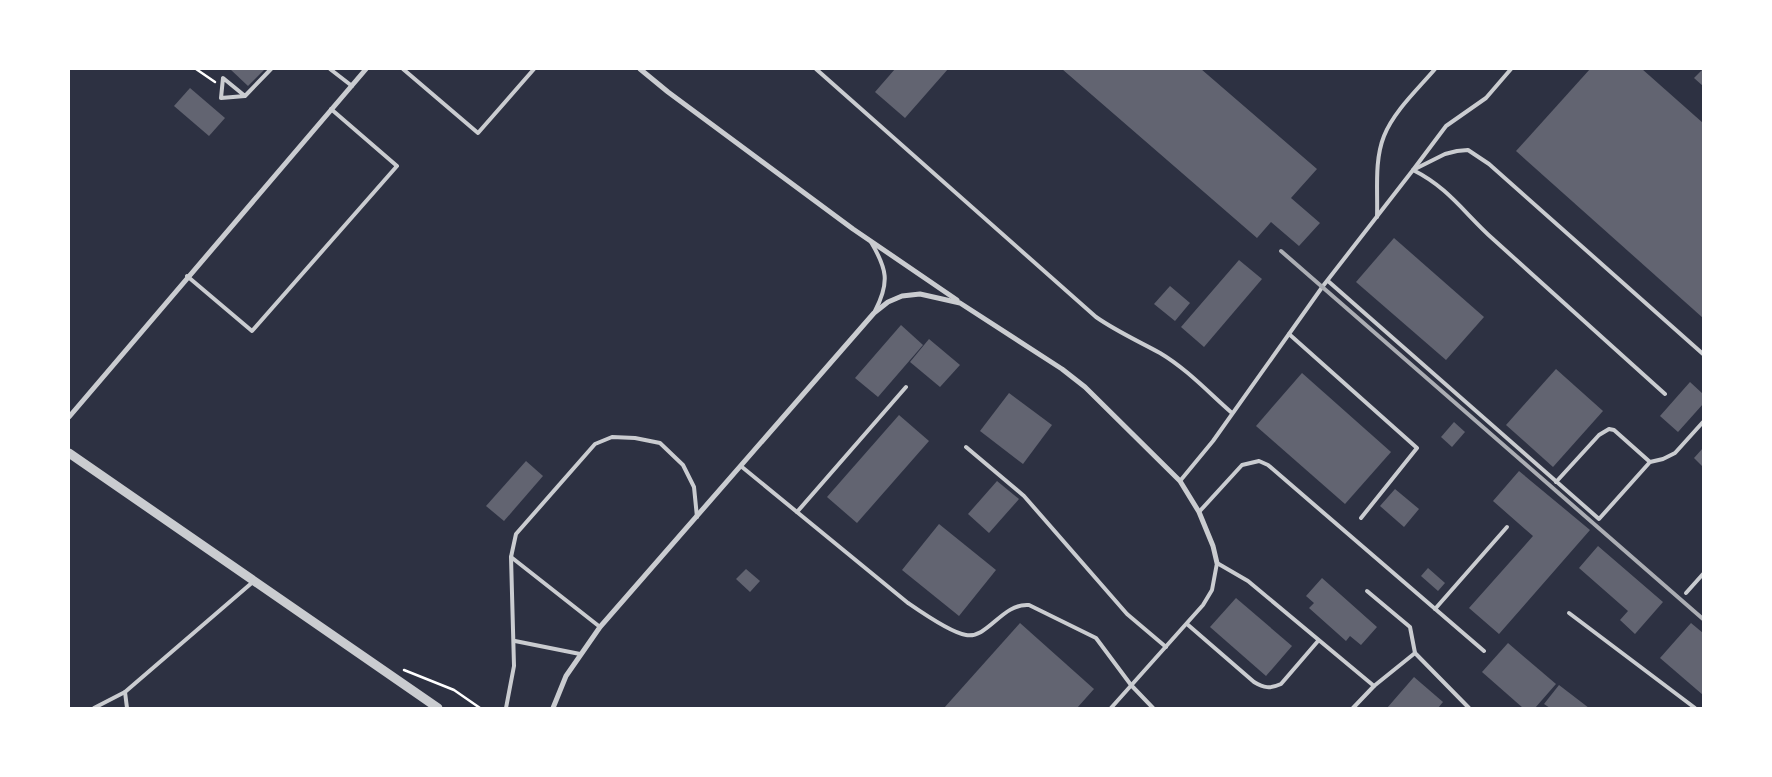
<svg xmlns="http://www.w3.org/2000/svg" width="1772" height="777" font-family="'Fira Sans',sans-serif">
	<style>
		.building { fill: #626471 }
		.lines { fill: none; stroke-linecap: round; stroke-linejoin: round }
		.path { stroke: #fff; stroke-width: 2.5 }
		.service { stroke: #caccd0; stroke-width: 4 }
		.minor { stroke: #caccd0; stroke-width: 5 }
		.tertiary { stroke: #caccd0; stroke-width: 9 }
		.rail { stroke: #abadb3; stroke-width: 4 }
	</style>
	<rect width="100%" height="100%" fill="#2d3142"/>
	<g class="building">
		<path d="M230,69H265L248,86Z"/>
		<path d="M895,69H948L905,118L875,92Z"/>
		<path d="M1062,69H1201L1317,169L1291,198L1320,223L1299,246L1271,222L1257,238Z"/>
		<path d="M1590,69H1642L1703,123V318L1516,151Z"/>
		<path d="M1703,69V86L1694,78Z"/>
		<path d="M190,88L225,118L209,136L174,106Z"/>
		<path d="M1394,238L1484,317L1446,360L1356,282Z"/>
		<path d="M1239,260L1262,279L1204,347L1181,327Z"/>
		<path d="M1170,286L1190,303L1175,321L1154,304Z"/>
		<path d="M901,325L923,345L878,397L855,378Z"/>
		<path d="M929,339L960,365L940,387L910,362Z"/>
		<path d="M1556,369L1603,411L1553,467L1506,425Z"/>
		<path d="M1302,373L1391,452L1345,504L1256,426Z"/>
		<path d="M1690,382L1703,394V404L1678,432L1660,416Z"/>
		<path d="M1009,393L1052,425L1023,464L980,431Z"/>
		<path d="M899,415L929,441L857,523L827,497Z"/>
		<path d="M1454,422L1465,432L1452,447L1441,437Z"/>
		<path d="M1703,448V467L1694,458Z"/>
		<path d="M526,461L543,476L504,521L486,506Z"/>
		<path d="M1519,471L1590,530L1499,634L1469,608L1533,536L1493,501Z"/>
		<path d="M997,481L1019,499L989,533L968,514Z"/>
		<path d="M1395,489L1419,509L1404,527L1380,506Z"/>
		<path d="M939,524L996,570L959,616L902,570Z"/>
		<path d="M1598,546L1663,602L1635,634L1620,620L1628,611L1579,568Z"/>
		<path d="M1428,568L1445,583L1438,591L1421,576Z"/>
		<path d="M746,569L760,581L750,592L736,579Z"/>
		<path d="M1322,578L1377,627L1361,645L1350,636L1346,641L1309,608L1314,603L1306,596Z"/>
		<path d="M1236,598L1292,646L1266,676L1210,627Z"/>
		<path d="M1020,623L1094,689L1077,708H944Z"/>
		<path d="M1691,623L1703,633V695L1660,658Z"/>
		<path d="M1508,643L1556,684L1535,708H1523L1482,672Z"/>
		<path d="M1414,677L1443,702L1438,708H1387Z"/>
		<path d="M1559,685L1589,708H1550L1544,704Z"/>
	</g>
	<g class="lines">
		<g class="path">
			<path d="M196,69L215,82"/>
			<path d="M404,670L454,690L480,708"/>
		</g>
		<g class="service">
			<path d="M330,69L352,86"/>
			<path d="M403,69L478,133L534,69"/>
			<path d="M816,69L1096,317C1116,331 1138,341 1160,353C1187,369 1209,393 1232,413"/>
			<path d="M1511,69L1486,98L1446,126L1413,170C1449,188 1464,213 1493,239C1550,291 1608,342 1665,394"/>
			<path d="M245,96L223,78L221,98L245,96L271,69"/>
			<path d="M1377,217C1378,191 1374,161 1384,136C1394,111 1418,89 1435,69"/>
			<path d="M871,242C887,269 890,282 875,311"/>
			<path d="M187,276L252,331L397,166L331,109"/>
			<path d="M1328,281L1599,519L1650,462L1663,459L1675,453L1703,422"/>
			<path d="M1289,334L1417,448L1361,518"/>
			<path d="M966,447L1024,496L1127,614L1166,647"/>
			<path d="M742,467L908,603C921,612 951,633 966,635C988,639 1002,603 1029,605L1096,638L1131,685L1153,708"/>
			<path d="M1180,481L1213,441L1323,286L1413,170L1445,154L1457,151L1468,150L1489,164L1703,354"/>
			<path d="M1556,482L1599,435L1609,429L1614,430L1650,462"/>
			<path d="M797,512L906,387"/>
			<path d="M1199,512L1242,465L1259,461L1268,465L1484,651"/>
			<path d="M511,557L600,627"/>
			<path d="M1367,591L1410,627L1415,653"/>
			<path d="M1686,593L1703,574"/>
			<path d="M1435,609L1507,527"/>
			<path d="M1569,613L1695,708"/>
			<path d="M1187,624L1254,682C1264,688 1270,689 1281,684L1318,641"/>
			<path d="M515,641L580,654"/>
			<path d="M1374,686L1415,653L1469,708"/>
			<path d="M125,692L127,708"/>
			<path d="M94,708L125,692L254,581"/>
			<path d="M506,708L514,666L511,557L516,534L595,444L612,437L635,438L660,443L683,465L694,487L697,517"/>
			<path d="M1111,708L1203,605L1212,590L1217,563L1248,581L1374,686L1353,708"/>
		</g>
		<g class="minor">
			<path d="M640,69L668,92L853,229L957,300"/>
			<path d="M69,417L366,69"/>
			<path d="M553,708L566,676L600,627L874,313L888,302L902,296L920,294L960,303L1062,369L1085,387L1180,481L1199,512L1213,546L1217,563"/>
		</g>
		<path class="tertiary" d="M69,453L438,708"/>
		<path class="rail" d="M1281,251L1703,619"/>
	</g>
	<rect width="1772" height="777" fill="none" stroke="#ffffff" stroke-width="140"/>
</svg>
